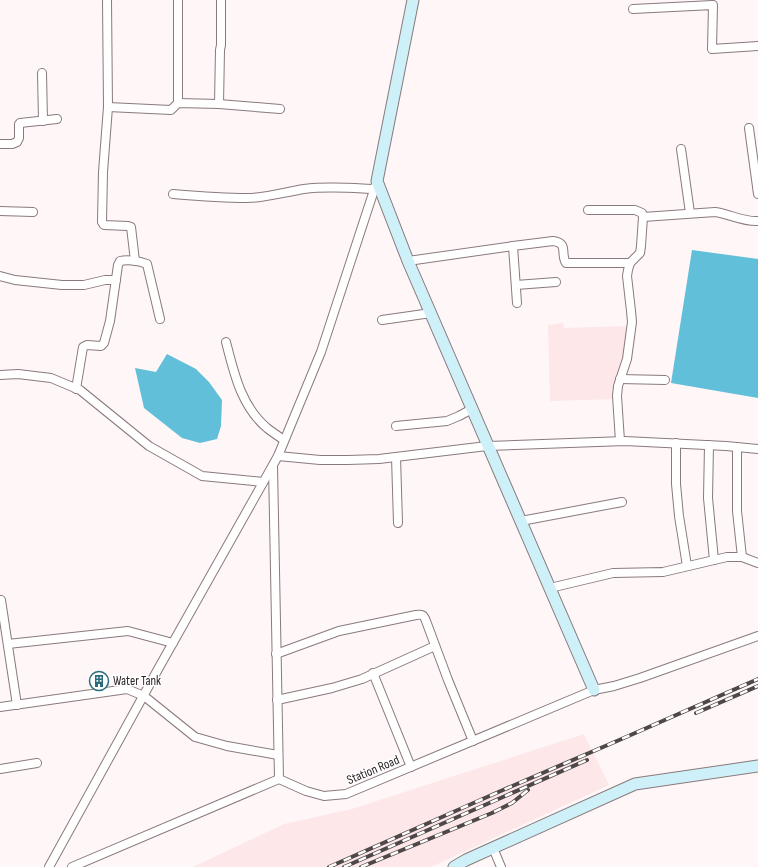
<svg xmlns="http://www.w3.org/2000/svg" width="758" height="867" font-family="'Sofia Sans Condensed',sans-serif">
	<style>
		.built { fill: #fde7e8 }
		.water { fill: #62bfd9 }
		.building { fill: #e2d0d1; stroke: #9b8a8b }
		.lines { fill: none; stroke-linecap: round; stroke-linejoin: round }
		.street-casing { stroke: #8a7a7b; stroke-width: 10 }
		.secondary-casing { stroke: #8a7a7b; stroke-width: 13 }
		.street { stroke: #fff; stroke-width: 8 }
		.secondary { stroke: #cef0f9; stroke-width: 11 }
		.rail-casing { stroke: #4f4849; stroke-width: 4 }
		.rail { stroke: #fff; stroke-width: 2.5; stroke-dasharray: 8; stroke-linecap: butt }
		.labels { text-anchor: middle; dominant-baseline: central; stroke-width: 3; stroke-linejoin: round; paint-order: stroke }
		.poi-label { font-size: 13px; fill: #292223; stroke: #fff; text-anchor: start }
		.street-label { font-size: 13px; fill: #292223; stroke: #fff }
	</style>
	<rect width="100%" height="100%" fill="#fef6f7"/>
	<g class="built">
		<path d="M563,323L564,328L631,326L628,371L620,372L616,399L550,401L548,325Z"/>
		<path d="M584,734L609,785L431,867H193L284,824L352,809Z"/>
	</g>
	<g class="water">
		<path d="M692,250L758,259V398L671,383Z"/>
		<path d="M167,354L196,369L209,382L222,400L221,426L217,439L200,443L182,438L144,408L135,368L156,372Z"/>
	</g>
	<path class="building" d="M98,675H102L105,677V684L103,687L95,688L93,687L91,682L93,677Z"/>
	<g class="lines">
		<g class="street-casing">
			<g id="street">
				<path d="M107,0L108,107L103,172L102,222L104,225L128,226L131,227L135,261"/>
				<path d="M633,9L713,5L712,49L758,46"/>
				<path d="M42,73L43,121"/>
				<path d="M178,103V0"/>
				<path d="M219,104L220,50L221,45V0"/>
				<path d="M108,107L171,110L178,103L219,104L280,109"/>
				<path d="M749,128L758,194"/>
				<path d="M0,144H12L17,142L19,138V124L20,123L57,119"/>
				<path d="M681,149L690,213"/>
				<path d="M173,194C197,196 222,198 247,198C266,198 285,192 304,189C328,186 351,188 375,189"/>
				<path d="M588,210H635L642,213L643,217L641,246L640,253L630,263L628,270L627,276L631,311L632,322L627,359L618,386L617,396L620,441"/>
				<path d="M0,211L33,212"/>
				<path d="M643,217L715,212C730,214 743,222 758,221"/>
				<path d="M408,261L513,246"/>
				<path d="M0,276L15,280L62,285H84L105,280H116"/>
				<path d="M516,285L556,282"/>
				<path d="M517,303L513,246L553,241C569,243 560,254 566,263H630"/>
				<path d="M382,320L431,313"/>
				<path d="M226,342C234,373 241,406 267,428C272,432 278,436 284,440"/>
				<path d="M0,375L18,374L51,378L80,390L149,446L202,476L263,482"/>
				<path d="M620,379L665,380"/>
				<path d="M76,389L83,347L87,345L101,346L104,343L110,321L118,265L120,261C128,259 140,261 147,264L160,319"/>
				<path d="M396,426L447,421L459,416L472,409"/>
				<path d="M676,443V484L679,516L687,566"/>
				<path d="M709,445L708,498L714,560"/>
				<path d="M737,447V511L742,557"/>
				<path d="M278,456L320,460H348L379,459L487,446L625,441L726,446L758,449"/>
				<path d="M396,457L398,523"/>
				<path d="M273,466L279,779"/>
				<path d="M521,521L622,502"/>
				<path d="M550,588L613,573L663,572L727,557H742L758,563"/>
				<path d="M1,600L17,705"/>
				<path d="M8,644L128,631L173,643"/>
				<path d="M276,654L339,631L416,615C422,614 424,615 426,621L448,680L473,741"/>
				<path d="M373,673L411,767"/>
				<path d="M277,700L332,688L362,679L435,646"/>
				<path d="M0,707L127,689L144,696L195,737L227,746L278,755"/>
				<path d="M0,769L37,763"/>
				<path d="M493,848L501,867"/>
				<path d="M49,867L157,671L278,456L321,352L377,181"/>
				<path d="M72,867L279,779L306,791L324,796L346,794L594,690L614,686L640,678L758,636"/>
			</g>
		</g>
		<g class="secondary-casing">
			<g id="secondary">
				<path d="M413,0L377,181L408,261L594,690"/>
				<path d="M454,867L466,860L635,784L758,766"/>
			</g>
		</g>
		<use href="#street" class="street"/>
		<use href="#secondary" class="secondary"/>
		<g class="rail-casing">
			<g id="rail">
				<path d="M696,713L758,686"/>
				<path d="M329,867L503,790L617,741L758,679"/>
				<path d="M344,867L587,760"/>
				<path d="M361,867L492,813L512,803L528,790"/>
			</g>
		</g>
		<use href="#rail" class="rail"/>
	</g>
	<defs>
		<g id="building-ring" transform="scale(1)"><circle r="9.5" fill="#fff" stroke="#296c7d" stroke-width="1.5"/><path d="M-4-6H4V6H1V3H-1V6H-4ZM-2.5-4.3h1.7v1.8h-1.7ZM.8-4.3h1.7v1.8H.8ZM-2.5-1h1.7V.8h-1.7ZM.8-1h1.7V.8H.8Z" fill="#296c7d"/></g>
	</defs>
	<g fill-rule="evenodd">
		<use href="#building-ring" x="99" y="681"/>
	</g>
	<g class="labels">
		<g class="poi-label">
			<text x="113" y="681">Water Tank</text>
		</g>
		<g class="street-label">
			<text transform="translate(373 770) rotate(-23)">Station Road</text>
		</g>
	</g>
</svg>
